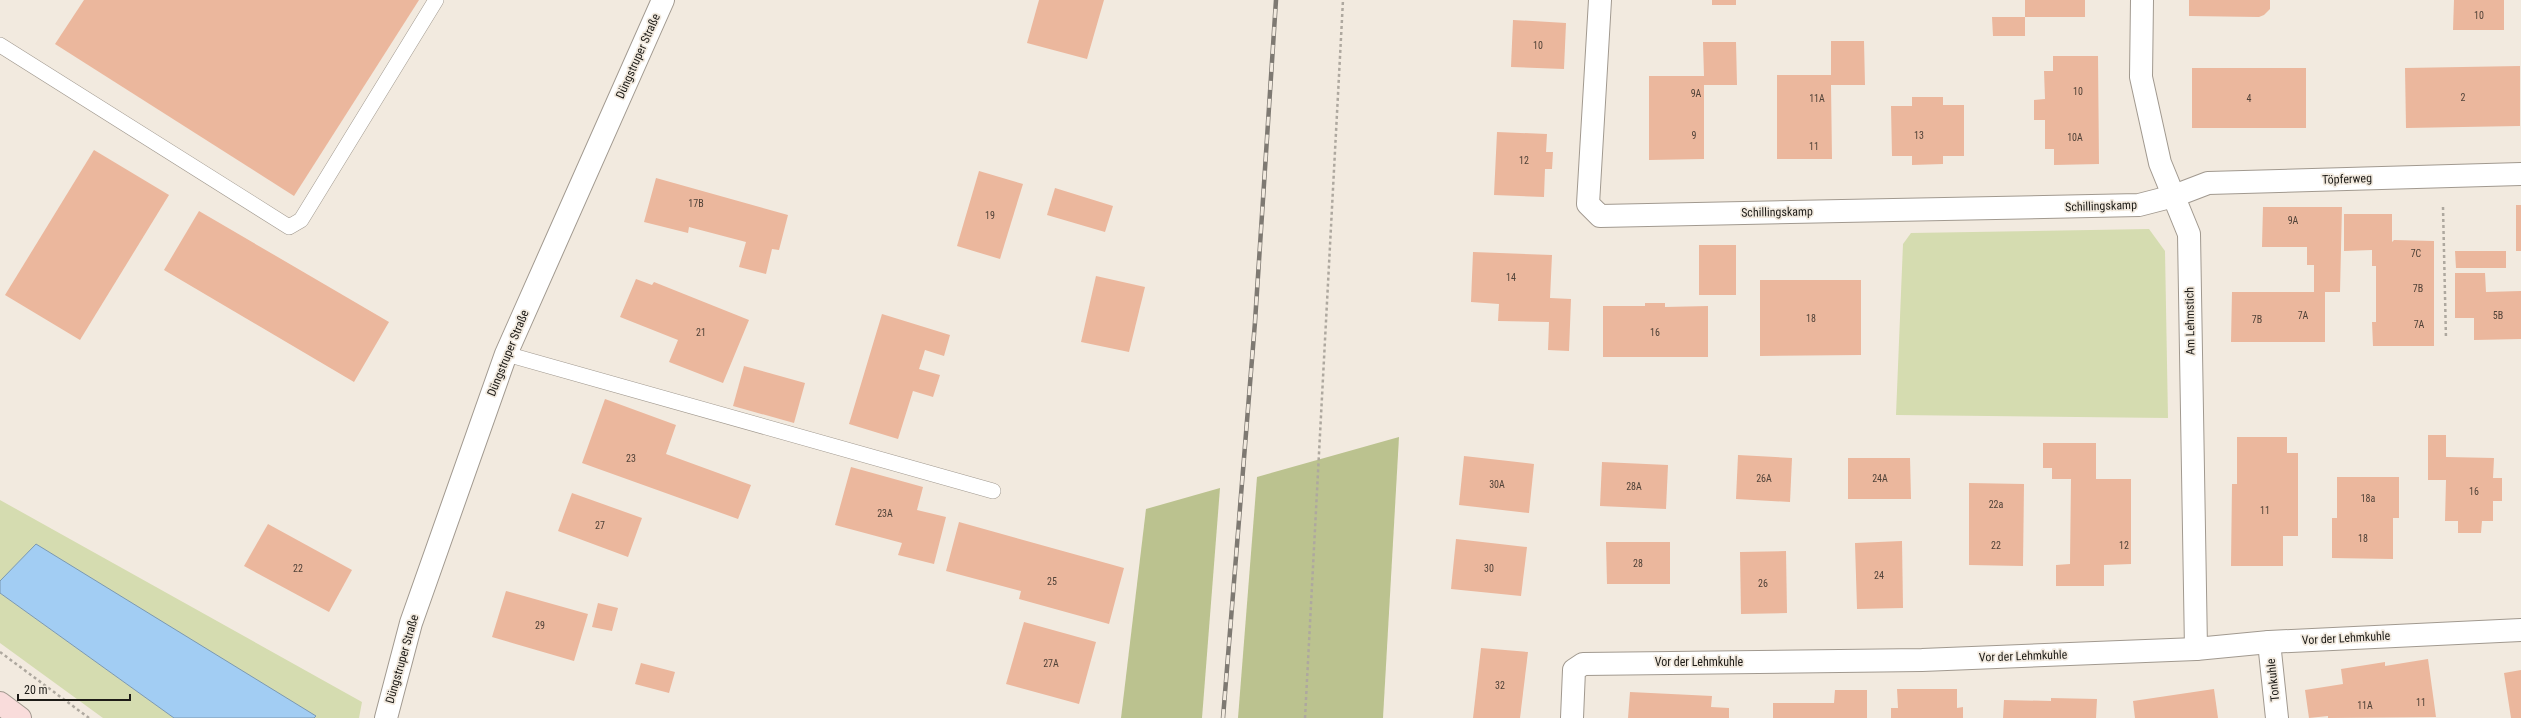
<svg xmlns="http://www.w3.org/2000/svg" width="2521" height="718" font-family="'Roboto Condensed',sans-serif">
	<style>
		.green { fill: #d5dcb0 }
		.forest { fill: #bbc28f }
		.water { fill: #a2cdf3; stroke: #7a98b1 }
		.building { fill: #ebb79d }
		.lines { fill: none; stroke-linecap: round; stroke-linejoin: round }
		.lane-casing { stroke: #a1998f; stroke-width: 16 }
		.street-casing { stroke: #a1998f; stroke-width: 24 }
		.secondary-casing { stroke: #a1998f; stroke-width: 24 }
		.path { stroke: #aea89f; stroke-width: 2.5; stroke-dasharray: 3 3; stroke-linecap: butt }
		.lane { stroke: #fff; stroke-width: 15 }
		.street { stroke: #fff; stroke-width: 22 }
		.secondary { stroke: #f9dcdb; stroke-width: 22 }
		.rail-casing { stroke: #7e7972; stroke-width: 4.5 }
		.rail { stroke: #f2eadf; stroke-width: 3; stroke-dasharray: 9; stroke-linecap: butt }
		.labels { text-anchor: middle; dominant-baseline: central; stroke-width: 3.5; stroke-linejoin: round; paint-order: stroke }
		.number-label { font-size: 10px; fill: #504238 }
		.street-label { font-size: 12px; fill: #1d1b17; stroke: #f2eadf }
	</style>
	<rect width="100%" height="100%" fill="#f2eadf"/>
	<g class="green">
		<path d="M2149,229L2165,251L2168,418L1896,415L1903,244L1911,233Z"/>
		<path d="M0,500L362,702L359,718H314L316,716L0,581Z"/>
		<path d="M0,593L174,718H103L0,643Z"/>
	</g>
	<g class="forest">
		<path d="M1399,437L1383,718H1238L1257,477Z"/>
		<path d="M1220,488L1202,718H1121L1146,509Z"/>
	</g>
	<path class="water" d="M36,544L316,716L314,718H174L0,593V581Z"/>
	<g class="building">
		<path d="M84,0H419L294,196L55,44Z"/>
		<path d="M1039,0H1104L1087,59L1027,43Z"/>
		<rect x="1712" y="0" width="24" height="5"/>
		<path d="M2025,0H2085V17H2025V36H1993L1992,17H2025Z"/>
		<path d="M2189,0H2270V9L2264,15L2259,17L2189,16Z"/>
		<path d="M2454,0H2504V30H2453Z"/>
		<path d="M1513,20L1566,23L1564,69L1511,67Z"/>
		<path d="M1831,41H1864L1865,85H1831L1832,159H1777V75H1831Z"/>
		<path d="M1703,42H1736L1737,85H1704V159L1649,160V76H1704Z"/>
		<path d="M2053,56H2098L2099,164L2054,165V149H2045V120H2034V100L2045,99L2044,71H2053Z"/>
		<path d="M2520,66V126L2406,128L2405,68Z"/>
		<rect x="2192" y="68" width="114" height="60"/>
		<path d="M1912,97H1943V105H1964V156H1943V164L1912,165V156H1892L1891,106H1912Z"/>
		<path d="M1497,132L1547,134L1546,152H1553L1552,169H1545L1544,197L1494,195Z"/>
		<path d="M94,150L169,195L80,340L5,295Z"/>
		<path d="M979,171L1023,184L1000,259L957,246Z"/>
		<path d="M656,178L788,215L779,250L772,249L766,274L739,267L746,242L689,227L688,233L644,222Z"/>
		<path d="M1055,188L1113,206L1105,232L1047,215Z"/>
		<rect x="2516" y="205" width="5" height="46"/>
		<path d="M2263,207H2342L2340,292H2325V342H2231L2232,292H2314V265H2307V247H2262Z"/>
		<path d="M199,211L389,322L354,382L164,270Z"/>
		<path d="M2344,214H2392V242L2394,240L2434,241V346H2373L2372,322H2376V266H2372V250L2344,251Z"/>
		<rect x="1699" y="245" width="37" height="50"/>
		<path d="M2455,251H2506V268H2456Z"/>
		<path d="M1473,252L1552,255L1550,298L1571,299L1569,351L1548,350L1549,322L1498,321L1499,304L1471,302Z"/>
		<path d="M2455,273H2485L2486,292L2521,291V339L2474,340V318H2455Z"/>
		<path d="M1096,276L1145,287L1129,352L1081,342Z"/>
		<path d="M636,279L652,285L654,282L749,320L723,383L669,362L678,340L620,317Z"/>
		<path d="M1760,280H1861V355L1760,356Z"/>
		<path d="M1645,303H1665V307L1708,306V357H1603V306H1645Z"/>
		<path d="M882,314L950,335L944,356L925,350L919,369L940,375L933,397L913,391L898,439L849,424Z"/>
		<path d="M744,366L805,383L794,423L733,406Z"/>
		<path d="M605,399L676,425L666,454L751,485L738,519L582,463Z"/>
		<path d="M2428,435H2446V457L2494,458L2493,478H2502V501H2493V521H2482L2481,533H2458V521H2445L2446,480H2428Z"/>
		<path d="M2237,437H2287V453H2298V536H2283V566H2231L2232,484H2237Z"/>
		<path d="M2043,443H2096V479H2131V564L2104,565V586H2056V565L2070,564L2071,479H2052V468H2043Z"/>
		<path d="M1738,455L1792,458L1790,502L1736,499Z"/>
		<path d="M1464,456L1534,464L1529,513L1459,505Z"/>
		<path d="M1848,458H1910L1911,499H1848Z"/>
		<path d="M1602,462L1668,465L1666,509L1600,506Z"/>
		<path d="M851,467L923,487L917,510L946,517L934,564L898,555L902,543L835,525Z"/>
		<path d="M2337,477H2399V518H2393V559L2332,558V518H2337Z"/>
		<path d="M1969,483L2024,484L2023,566L1969,565Z"/>
		<path d="M572,493L642,518L628,557L558,531Z"/>
		<path d="M959,522L1124,568L1109,624L1019,599L1021,591L946,571Z"/>
		<path d="M268,524L352,570L329,612L244,566Z"/>
		<path d="M1456,539L1527,547L1521,596L1451,589Z"/>
		<path d="M1902,541L1903,608L1857,609L1855,543Z"/>
		<path d="M1606,542H1670V584H1607Z"/>
		<path d="M1786,551L1787,613L1741,614L1740,552Z"/>
		<path d="M506,591L588,614L574,661L492,637Z"/>
		<path d="M598,603L618,608L612,631L592,627Z"/>
		<path d="M1024,622L1096,642L1079,704L1006,684Z"/>
		<path d="M1481,648L1528,652L1520,718H1473Z"/>
		<path d="M2428,659L2436,717L2328,718V716L2309,718L2305,690L2343,684L2341,669L2385,662V666Z"/>
		<path d="M641,663L675,672L669,693L635,684Z"/>
		<path d="M2521,670V718H2511L2504,673Z"/>
		<path d="M1897,689H1957V708L1963,707V718H1891V708H1898Z"/>
		<path d="M2214,689L2218,718H2135L2133,701Z"/>
		<path d="M1835,690H1867V718H1773V703H1834Z"/>
		<path d="M1630,692L1712,696L1711,707L1729,708V718H1628Z"/>
		<path d="M2051,698L2097,699L2096,718H2003L2004,700L2051,701Z"/>
	</g>
	<g class="lines">
		<g class="lane-casing">
			<g id="lane">
				<path d="M0,45L289,227L301,220L436,0"/>
				<path d="M506,354L993,491"/>
			</g>
		</g>
		<g class="street-casing">
			<g id="street">
				<path d="M1600,0L1588,204L1600,216L2139,205L2174,196L2208,183L2521,174"/>
				<path d="M2142,0L2141,77L2160,163L2189,234L2196,649"/>
				<path d="M2269,642L2277,718"/>
				<path d="M386,718L411,623L506,354L663,0"/>
				<path d="M1572,718L1574,670L1583,664L1922,660L2196,649L2269,642L2521,630"/>
			</g>
		</g>
		<g class="secondary-casing">
			<path id="secondary" d="M0,703L20,718"/>
		</g>
		<g class="path">
			<path d="M2443,207L2446,339"/>
			<path d="M0,652L89,718"/>
			<path d="M1305,718L1343,0"/>
		</g>
		<use href="#lane" class="lane"/>
		<use href="#street" class="street"/>
		<use href="#secondary" class="secondary"/>
		<g class="rail-casing">
			<path id="rail" d="M1223,718L1255,322L1276,0"/>
		</g>
		<use href="#rail" class="rail"/>
	</g>
	<g class="labels">
		<g class="number-label">
			<text x="2479" y="15">10</text>
			<text x="1538" y="45">10</text>
			<text x="2078" y="91">10</text>
			<text x="1696" y="93">9A</text>
			<text x="2463" y="97">2</text>
			<text x="1817" y="98">11A</text>
			<text x="2249" y="98">4</text>
			<text x="1694" y="135">9</text>
			<text x="1919" y="135">13</text>
			<text x="2075" y="137">10A</text>
			<text x="1814" y="146">11</text>
			<text x="1524" y="160">12</text>
			<text x="696" y="203">17B</text>
			<text x="990" y="215">19</text>
			<text x="2293" y="220">9A</text>
			<text x="2416" y="253">7C</text>
			<text x="1511" y="277">14</text>
			<text x="2418" y="288">7B</text>
			<text x="2303" y="315">7A</text>
			<text x="2498" y="315">5B</text>
			<text x="1811" y="318">18</text>
			<text x="2257" y="319">7B</text>
			<text x="2419" y="324">7A</text>
			<text x="701" y="332">21</text>
			<text x="1655" y="332">16</text>
			<text x="631" y="458">23</text>
			<text x="1764" y="478">26A</text>
			<text x="1880" y="478">24A</text>
			<text x="1497" y="484">30A</text>
			<text x="1634" y="486">28A</text>
			<text x="2474" y="491">16</text>
			<text x="2368" y="498">18a</text>
			<text x="1996" y="504">22a</text>
			<text x="2265" y="510">11</text>
			<text x="885" y="513">23A</text>
			<text x="600" y="525">27</text>
			<text x="2363" y="538">18</text>
			<text x="1996" y="545">22</text>
			<text x="2124" y="545">12</text>
			<text x="1638" y="563">28</text>
			<text x="298" y="568">22</text>
			<text x="1489" y="568">30</text>
			<text x="1879" y="575">24</text>
			<text x="1052" y="581">25</text>
			<text x="1763" y="583">26</text>
			<text x="540" y="625">29</text>
			<text x="1051" y="663">27A</text>
			<text x="1500" y="685">32</text>
			<text x="2421" y="702">11</text>
			<text x="2365" y="705">11A</text>
		</g>
		<g class="street-label">
			<text transform="translate(638 56) rotate(-66)">Düngstruper Straße</text>
			<text transform="translate(2347 179) rotate(-2)">Töpferweg</text>
			<text transform="translate(2101 206) rotate(-2)">Schillingskamp</text>
			<text transform="translate(1777 212) rotate(-1)">Schillingskamp</text>
			<text transform="translate(2190 321) rotate(-91)">Am Lehmstich</text>
			<text transform="translate(508 353) rotate(-68)">Düngstruper Straße</text>
			<text transform="translate(2346 638) rotate(-3)">Vor der Lehmkuhle</text>
			<text transform="translate(2023 656) rotate(-2)">Vor der Lehmkuhle</text>
			<text transform="translate(402 659) rotate(-74)">Düngstruper Straße</text>
			<text x="1699" y="662">Vor der Lehmkuhle</text>
			<text transform="translate(2273 680) rotate(-96)">Tonkuhle</text>
		</g>
	</g>
	<path d="M18 694v6h112v-6" fill="none" stroke="#1d1b17" stroke-width="2"/>
	<text x="24" y="694" font-size="12" fill="#1d1b17" stroke="#f2eadf" stroke-width="3" paint-order="stroke">20 m</text>
</svg>
